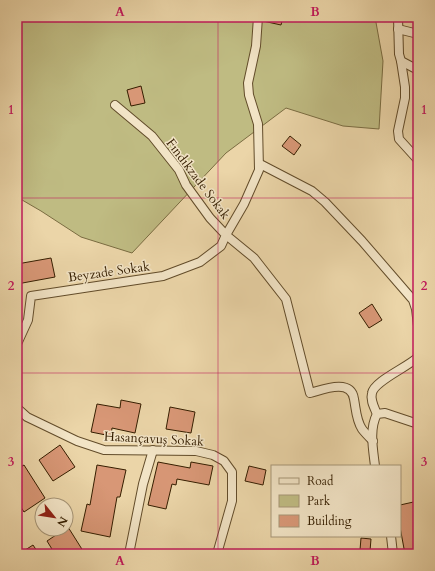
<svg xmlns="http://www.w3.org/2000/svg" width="435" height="571" font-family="Cardo,serif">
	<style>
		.green { fill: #bfbb82; stroke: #7a6c41 }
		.building { fill: #d89776; stroke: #351e00 }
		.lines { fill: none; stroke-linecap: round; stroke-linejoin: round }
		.minor-casing { stroke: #624c2a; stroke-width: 10 }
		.minor { stroke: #f2e4c6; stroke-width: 8 }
		.grid { fill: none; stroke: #c2185b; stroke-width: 1; stroke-opacity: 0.55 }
		.labels { text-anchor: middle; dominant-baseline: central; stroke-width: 3; stroke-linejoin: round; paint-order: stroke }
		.street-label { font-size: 13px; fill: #351e00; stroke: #f2e4c6 }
		.neatline { fill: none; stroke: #c2185b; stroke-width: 1.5 }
		.grid-label { font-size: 13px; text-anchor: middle; font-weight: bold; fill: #c2185b }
	</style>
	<rect width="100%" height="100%" fill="#ebd5a8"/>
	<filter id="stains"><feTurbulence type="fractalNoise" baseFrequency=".005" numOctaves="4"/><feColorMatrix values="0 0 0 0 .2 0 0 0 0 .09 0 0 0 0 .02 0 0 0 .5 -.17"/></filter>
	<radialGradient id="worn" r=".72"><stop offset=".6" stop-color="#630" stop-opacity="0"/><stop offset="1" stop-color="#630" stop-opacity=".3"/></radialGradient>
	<path class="green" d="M17,17H375L383,61L379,129L343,126L286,108L226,153L132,253L81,237L41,211L17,197Z"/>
	<g class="building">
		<path d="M263,17H283L281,25L263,21Z"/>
		<path d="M141,86L145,103L131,106L127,90Z"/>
		<path d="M290,136L301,145L294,155L282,146Z"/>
		<path d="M51,258L55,277L17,284V264Z"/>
		<path d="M372,304L382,320L369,328L359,313Z"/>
		<path d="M121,400L141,404L135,433L112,428L111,436L91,432L97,404L120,408Z"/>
		<path d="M170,407L195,412L191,433L166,429Z"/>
		<path d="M60,445L75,467L53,481L39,460Z"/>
		<path d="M158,462L190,468L191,462L213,466L209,485L177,479L176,485L172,484L166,509L148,505Z"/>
		<path d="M24,465L45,498L24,512L17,501V469Z"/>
		<path d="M97,465L126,470L120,497H117L110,537L81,531L87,504L90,505Z"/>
		<path d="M249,466L266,470L263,485L245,481Z"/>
		<path d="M418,501V554H405L400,527V505Z"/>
		<path d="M68,527L85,554H55L47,541Z"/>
		<path d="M361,538L371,539L370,551L360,550Z"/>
		<path d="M33,545L39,554H19Z"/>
	</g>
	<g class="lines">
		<g class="minor-casing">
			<g id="minor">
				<path d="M258,17L256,46L248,83L249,95L258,124L259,170L244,204L226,235L254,258L286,299L310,393C322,390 351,378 354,399C356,409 356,420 362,429C365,433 369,437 373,441"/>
				<path d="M398,17L399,54L401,61L418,70"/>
				<path d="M398,29L418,34"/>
				<path d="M401,61L405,87V98L398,131L399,139L418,160"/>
				<path d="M260,164L312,191L325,202L362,241L413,300L416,309L418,326"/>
				<path d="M17,344L28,320L31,296L163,276L200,262L221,246L226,235L210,218L186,185L179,170L152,136L115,105"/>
				<path d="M17,408L27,417L77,441L104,450L196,451L213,455L224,461L232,472V501L217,554"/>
				<path d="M377,414C374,407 370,400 372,393C374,381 408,367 418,357"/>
				<path d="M375,466C373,449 369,429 377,414L385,413L418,424"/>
				<path d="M391,536L393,554"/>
				<path d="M129,554L143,484L153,450"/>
			</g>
		</g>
		<use href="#minor" class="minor"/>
	</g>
	<path class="grid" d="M218,17V554M17,198H418M17,373H418"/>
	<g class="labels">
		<g class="street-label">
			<text transform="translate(198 179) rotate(53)">Fındıkzade Sokak</text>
			<text transform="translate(109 272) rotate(-8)">Beyzade Sokak</text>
			<text transform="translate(154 439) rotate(3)">Hasançavuş Sokak</text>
		</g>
	</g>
	<rect width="435" height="571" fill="none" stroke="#ebd5a8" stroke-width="44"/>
	<rect x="271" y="465" width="130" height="72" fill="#f2e4c6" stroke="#a69577"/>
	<rect x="279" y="478" width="20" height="6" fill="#f2e4c6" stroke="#a69577"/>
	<text x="307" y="485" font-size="12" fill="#351e00">Road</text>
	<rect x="279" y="495" width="20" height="12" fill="#bfbb82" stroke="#a69577"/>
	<text x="307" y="505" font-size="12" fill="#351e00">Park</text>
	<rect x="279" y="515" width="20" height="12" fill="#d89776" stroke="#a69577"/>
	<text x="307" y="525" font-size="12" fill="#351e00">Building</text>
	<g transform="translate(54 517) rotate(120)"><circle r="19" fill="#f2e4c6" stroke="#a69577"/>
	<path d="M0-3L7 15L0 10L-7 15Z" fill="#8f2418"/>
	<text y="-6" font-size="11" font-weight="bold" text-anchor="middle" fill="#351e00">N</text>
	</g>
	<rect x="22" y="22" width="391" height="527" class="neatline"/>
	<g class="grid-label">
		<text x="120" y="16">A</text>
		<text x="315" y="16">B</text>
		<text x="11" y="114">1</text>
		<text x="424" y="114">1</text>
		<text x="11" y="290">2</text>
		<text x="424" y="290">2</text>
		<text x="11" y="466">3</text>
		<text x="424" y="466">3</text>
		<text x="120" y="565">A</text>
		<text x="315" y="565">B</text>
	</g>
	<rect width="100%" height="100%" filter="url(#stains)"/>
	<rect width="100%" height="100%" fill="url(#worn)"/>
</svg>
